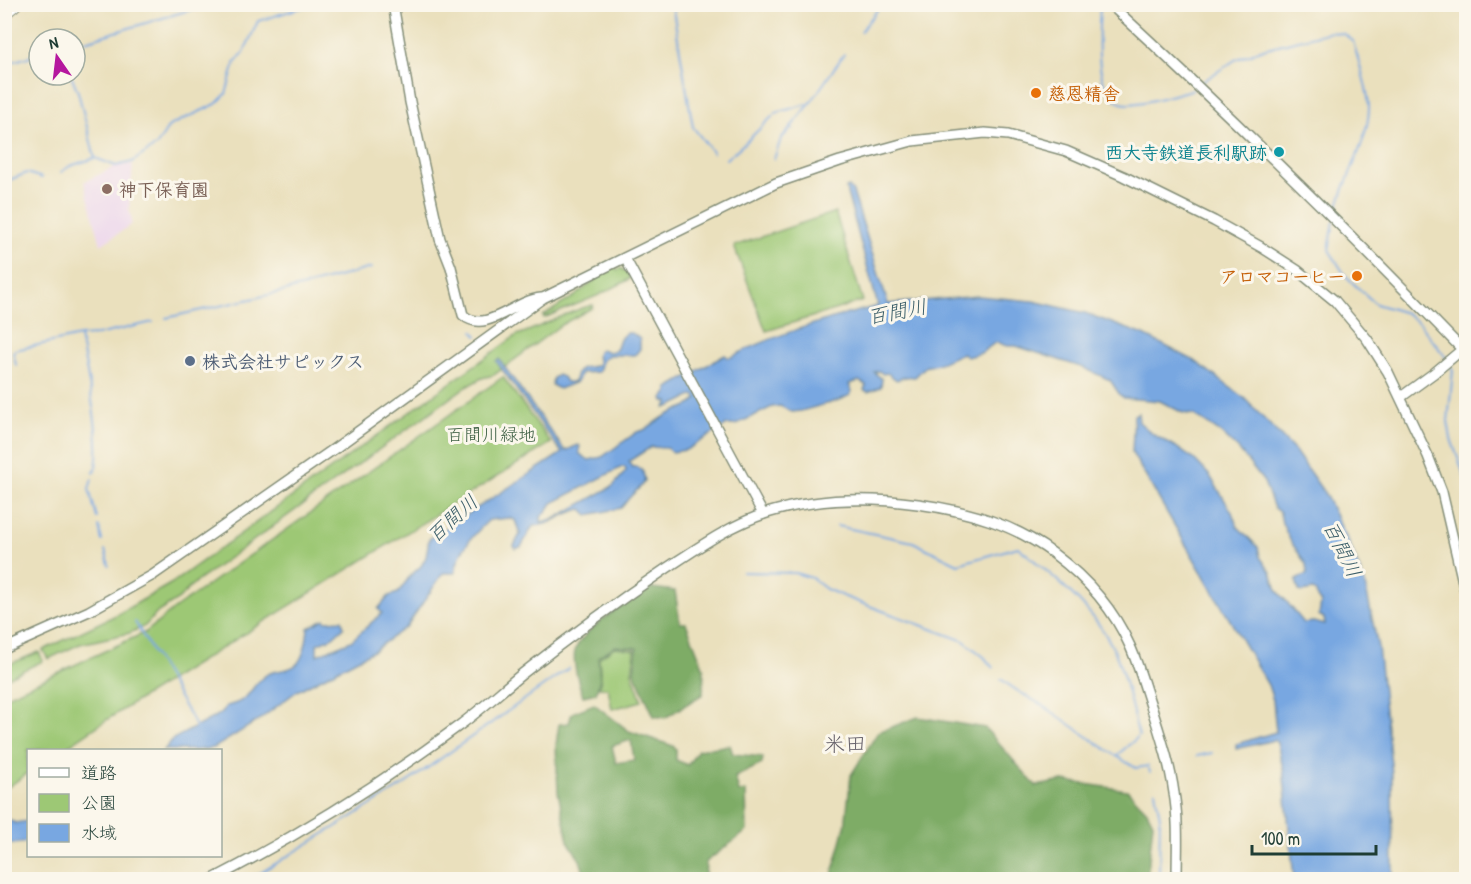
<svg xmlns="http://www.w3.org/2000/svg" width="1471" height="884" font-family="'Patrick Hand','Klee One',sans-serif">
	<style>
		.built { fill: #ead1ec }
		.green { fill: #9dc875; stroke: #5e8254; stroke-width: 1.5 }
		.forest { fill: #7eac66; stroke: #4e744d; stroke-width: 1.5; fill-rule: evenodd }
		.water { fill: #78a7e1; stroke: #4c728a; stroke-width: 1.5; fill-rule: evenodd }
		.lines { fill: none; stroke-linecap: round; stroke-linejoin: round }
		.stream { stroke: #78a7e1; stroke-width: 2 }
		.tertiary-casing { stroke: #848e78; stroke-width: 12 }
		.trunk-casing { stroke: #848e78; stroke-width: 16 }
		.tertiary { stroke: #fff; stroke-width: 9 }
		.trunk { stroke: #fff; stroke-width: 14 }
		.food-dot { fill: #e8710a; stroke: #fbf7ec; stroke-width: 2 }
		.culture-dot { fill: #0f9aa8; stroke: #fbf7ec; stroke-width: 2 }
		.education-dot { fill: #8d6e63; stroke: #fbf7ec; stroke-width: 2 }
		.service-dot { fill: #5c6f8a; stroke: #fbf7ec; stroke-width: 2 }
		.labels { text-anchor: middle; dominant-baseline: central; stroke-width: 6; stroke-linejoin: round; paint-order: stroke }
		.food-label { font-size: 18px; font-weight: bold; fill: #c56008; stroke: #fbf7ec; text-anchor: start }
		.culture-label { font-size: 18px; font-weight: bold; fill: #0d838f; stroke: #fbf7ec; text-anchor: end }
		.education-label { font-size: 18px; font-weight: bold; fill: #785e54; stroke: #fbf7ec; text-anchor: start }
		.service-label { font-size: 18px; font-weight: bold; fill: #4e5e75; stroke: #fbf7ec; text-anchor: start }
		.park-label { font-size: 18px; fill: #3e6044; stroke: #fbf7ec }
		.water-label { font-size: 20px; font-style: italic; fill: #3a5d68; stroke: #fbf7ec }
		.quarter-label { font-size: 21px; fill: #68636c; stroke: #fbf7ec }
	</style>
	<rect width="100%" height="100%" fill="#fbf7ec"/>
	<filter id="ink" filterUnits="userSpaceOnUse"><feTurbulence type="fractalNoise" baseFrequency=".0167" numOctaves="2"/><feDisplacementMap in="SourceGraphic" scale="12" xChannelSelector="R" yChannelSelector="G"/><feConvolveMatrix kernelMatrix="1 2 1 2 8 2 1 2 1" color-interpolation-filters="sRGB"/></filter>
	<filter id="wash" filterUnits="userSpaceOnUse"><feTurbulence type="fractalNoise" baseFrequency=".008" numOctaves="4" result="noise"/><feDisplacementMap in="SourceGraphic" scale="24" xChannelSelector="R" yChannelSelector="G"/><feGaussianBlur stdDeviation="1.35" result="paint"/><feColorMatrix in="noise" values="0 0 0 0 0 0 0 0 0 0 0 0 0 0 0 0 0 1.4 0 .05"/><feComposite in="paint" operator="in"/></filter>
	<g filter="url(#wash)">
		<rect width="100%" height="100%" fill="#eae0bd"/>
		<path class="built" d="M133,164L129,209L132,221L131,225L101,245L84,182L114,167Z"/>
		<g class="green">
			<path d="M835,212L863,301L766,331L734,246Z"/>
			<path d="M615,267L617,270L620,268L628,272L630,279L599,295L544,318L543,316L575,296L603,273Z"/>
			<path d="M593,305L592,308L561,325L494,375L482,378L464,388L192,585L179,599L158,612L145,626L130,633L80,644L48,659L43,650L118,614L172,583L517,335C543,327 567,311 593,305Z"/>
			<path d="M503,377L551,443L111,717L62,750H28V773L5,789V697L146,632L174,609Z"/>
			<path d="M615,647L635,650L632,673L642,701L612,709L608,688L599,687L601,679L599,658Z"/>
			<path d="M39,652L43,661L5,679V666Z"/>
		</g>
		<g class="forest">
			<path d="M652,588L675,591L680,623H686L704,669L703,694L665,718L654,716L634,672L637,648L615,646L598,657L600,679L596,693L583,696C579,685 572,662 575,651C580,631 627,603 644,591Z"/>
			<path d="M594,704L629,731L673,746L676,750V760L688,765L698,750L730,745L733,754L763,757L762,764L735,777L739,792L746,791L747,831L706,862L705,879H586L580,860L568,841L558,792L556,745L559,724L569,723L572,713ZM631,740L634,760L616,763L612,746Z"/>
			<path d="M918,717L985,728L1036,786L1063,781L1127,790L1147,811L1153,823L1147,879H831L845,827L851,775L878,732Z"/>
		</g>
		<g class="water">
			<path d="M849,187L853,192L888,304L978,296L1033,301L1085,313L1144,335L1195,361L1244,398L1295,451L1325,494L1350,545L1365,584L1378,647L1392,773L1393,879H1294L1283,768L1277,743L1274,740L1236,749V744L1276,732L1273,700L1268,685L1132,453L1134,415L1138,413L1139,422L1154,435L1176,447L1196,461L1210,476L1232,512L1237,526L1258,547L1260,557L1271,572L1277,590L1304,623L1314,622L1325,625L1324,618L1319,615L1321,603L1317,598L1316,592L1313,590L1302,592L1299,591L1296,580L1307,574L1306,564L1291,542L1282,523L1280,513L1274,508L1264,482L1239,450L1221,433L1194,415L1183,413L1160,401L1124,398L1120,395L1110,380L1084,368L1016,346H1007L996,342L981,353L967,357L963,353C953,356 935,368 926,366L915,377C912,377 909,376 906,377C892,380 902,383 887,373L883,374L879,371L874,372L882,379L881,387L868,392L864,390L866,385L859,381L849,384L852,391L850,395L840,400L801,411L792,412L780,406L772,407L735,425H727L686,450L672,452L666,448L651,447L629,461L632,467H638L643,472L645,481C641,488 636,490 631,496C627,500 625,504 621,508L588,515L582,509C563,512 553,526 533,526L521,547L515,549L514,546L520,534L515,520L509,518L489,520C473,535 458,551 455,573H443L407,626L373,651L297,691L259,720L214,748L195,750H164L173,739L222,713L226,706C253,701 248,687 266,675C275,669 289,672 297,664C305,655 307,639 308,628L324,619L326,621L342,620L344,627L333,637L317,644V655L351,641L382,613L378,609L389,596L398,593L410,576L421,566L426,557L429,539L562,453L496,361L499,359L565,451L578,445L580,446L579,450L580,454L589,460L602,457L637,432L644,430L667,415L692,404L697,399L695,395C684,399 676,405 665,408L669,402L664,401L663,398L668,392V388L725,355L729,358C776,334 826,319 878,306L847,193L846,188ZM622,467H625L626,471L613,486L554,519L541,522V517L547,511L552,503Z"/>
			<path d="M627,333H632L640,339V349L635,355H609L602,361L599,372L581,373L577,382L559,389L552,385L553,378L558,375L563,377L566,382H574C575,379 576,376 577,373C581,364 591,369 598,365C599,358 594,354 601,349L609,352L616,350C620,343 618,337 627,333Z"/>
			<path d="M4,817L15,823L28,821V842L5,845Z"/>
		</g>
		<g class="lines">
			<g class="stream">
				<path d="M672,4L693,127L713,153"/>
				<path d="M1098,4L1100,6C1099,30 1091,102 1127,104C1146,104 1172,95 1191,90L1194,88"/>
				<path d="M861,31L878,9L887,4"/>
				<path d="M75,44L210,4"/>
				<path d="M4,64L39,54"/>
				<path d="M71,75L78,92L95,158"/>
				<path d="M1199,84L1235,60L1263,49L1330,32L1344,34L1353,41C1357,57 1370,94 1369,109C1368,143 1343,181 1335,216"/>
				<path d="M793,129L791,127L809,105L844,54"/>
				<path d="M726,159L746,142L776,113L807,104L809,105"/>
				<path d="M774,159L781,139L791,128"/>
				<path d="M61,172L70,166L95,158L116,166L132,162L157,145L169,126L216,104L226,94L235,63L244,52L258,21L313,4"/>
				<path d="M4,182L27,173L42,178"/>
				<path d="M1334,221L1329,250L1345,275L1356,286L1376,304L1406,313L1419,323L1448,360"/>
				<path d="M166,318L286,291L371,268"/>
				<path d="M473,331L477,336"/>
				<path d="M80,336C85,366 105,449 94,473"/>
				<path d="M16,365L13,352L15,350L80,336L97,335L153,322"/>
				<path d="M1450,365L1453,370L1448,421L1451,439L1466,480"/>
				<path d="M92,479L89,489L97,518"/>
				<path d="M837,526L913,542L958,564L1018,547C1055,578 1101,613 1118,660C1127,684 1132,711 1139,736"/>
				<path d="M99,527L102,541"/>
				<path d="M105,550L109,565"/>
				<path d="M743,572L795,573L812,578L826,589L845,597L964,641L984,657L993,668"/>
				<path d="M135,622L197,728"/>
				<path d="M1001,679C1016,692 1035,700 1051,711C1080,731 1107,751 1136,768L1148,766"/>
				<path d="M1116,756L1137,738"/>
				<path d="M1197,756L1212,753"/>
				<path d="M1149,769L1150,772"/>
				<path d="M1155,791L1160,817L1159,880"/>
				<path d="M146,880L162,872L166,878"/>
				<path d="M249,880L402,786L569,668"/>
			</g>
		</g>
	</g>
	<g filter="url(#ink)">
		<g class="lines">
			<g class="tertiary-casing">
				<g id="tertiary">
					<path d="M393,4L410,102L440,239L451,267L463,315C486,335 515,300 541,298"/>
					<path d="M1110,4C1231,116 1348,231 1462,349"/>
					<path d="M625,258L763,514"/>
					<path d="M1401,397L1434,373L1465,347"/>
					<path d="M4,649L89,611L153,575L334,449L543,298L776,183L840,161L912,141L985,133L1008,135L1066,151L1123,176L1214,221L1261,247L1297,270L1335,301L1367,339L1388,372L1428,456L1442,492L1466,595"/>
					<path d="M211,880C298,836 382,783 460,725C482,709 501,691 522,674C569,637 618,601 667,568C699,547 730,525 767,513C815,498 869,497 918,504C968,511 1014,524 1054,554C1086,578 1114,610 1130,646C1139,666 1145,688 1152,709C1161,737 1170,764 1174,793C1179,822 1177,851 1177,880"/>
				</g>
			</g>
			<g class="trunk-casing">
				<path id="trunk" d="M4,12L14,4"/>
			</g>
			<use href="#tertiary" class="tertiary"/>
			<use href="#trunk" class="trunk"/>
		</g>
	</g>
	<g class="food-dot">
		<circle cx="1036" cy="93" r="6"/>
		<circle cx="1357" cy="276" r="6"/>
	</g>
	<circle class="culture-dot" cx="1279" cy="152" r="6"/>
	<circle class="education-dot" cx="107" cy="189" r="6"/>
	<circle class="service-dot" cx="190" cy="361" r="6"/>
	<g class="labels">
		<g class="food-label">
			<text x="1048" y="93">慈恩精舎</text>
			<text x="1345" y="276" text-anchor="end">アロマコーヒー</text>
		</g>
		<g class="culture-label">
			<text x="1267" y="152">西大寺鉄道長利駅跡</text>
		</g>
		<g class="education-label">
			<text x="119" y="189">神下保育園</text>
		</g>
		<g class="service-label">
			<text x="202" y="361">株式会社サピックス</text>
		</g>
		<g class="park-label">
			<text x="491" y="434">百間川緑地</text>
		</g>
		<g class="water-label">
			<text transform="translate(897 311) rotate(-11)">百間川</text>
			<text transform="translate(452 518) rotate(-42)">百間川</text>
			<text transform="translate(1343 549) rotate(64)">百間川</text>
		</g>
		<g class="quarter-label">
			<text x="845" y="743">米田</text>
		</g>
	</g>
	<rect width="1471" height="884" fill="none" stroke="#fbf7ec" stroke-width="24"/>
	<rect x="27" y="749" width="195" height="108" fill="#fbf7ec" stroke="#a3ada2" stroke-width="1.5"/>
	<rect x="39" y="768" width="30" height="9" fill="#ffffff" stroke="#a3ada2" stroke-width="1.5"/>
	<text x="81" y="779" font-size="18" fill="#1f3d34">道路</text>
	<rect x="39" y="794" width="30" height="18" fill="#9dc875" stroke="#a3ada2" stroke-width="1.5"/>
	<text x="81" y="809" font-size="18" fill="#1f3d34">公園</text>
	<rect x="39" y="824" width="30" height="18" fill="#78a7e1" stroke="#a3ada2" stroke-width="1.5"/>
	<text x="81" y="839" font-size="18" fill="#1f3d34">水域</text>
	<g transform="translate(57 57) rotate(346)"><circle r="28" fill="#fbf7ec" stroke="#a3ada2" stroke-width="1.5"/>
	<path d="M0-4.5L10 22L0 15L-10 22Z" fill="#b5179e"/>
	<text y="-9" font-size="16" font-weight="bold" text-anchor="middle" fill="#1f3d34">N</text>
	</g>
	<path d="M1252 845v9h124v-9" fill="none" stroke="#1f3d34" stroke-width="3"/>
	<text x="1261" y="845" font-size="18" fill="#1f3d34" stroke="#fbf7ec" stroke-width="4.5" paint-order="stroke">100 m</text>
</svg>
